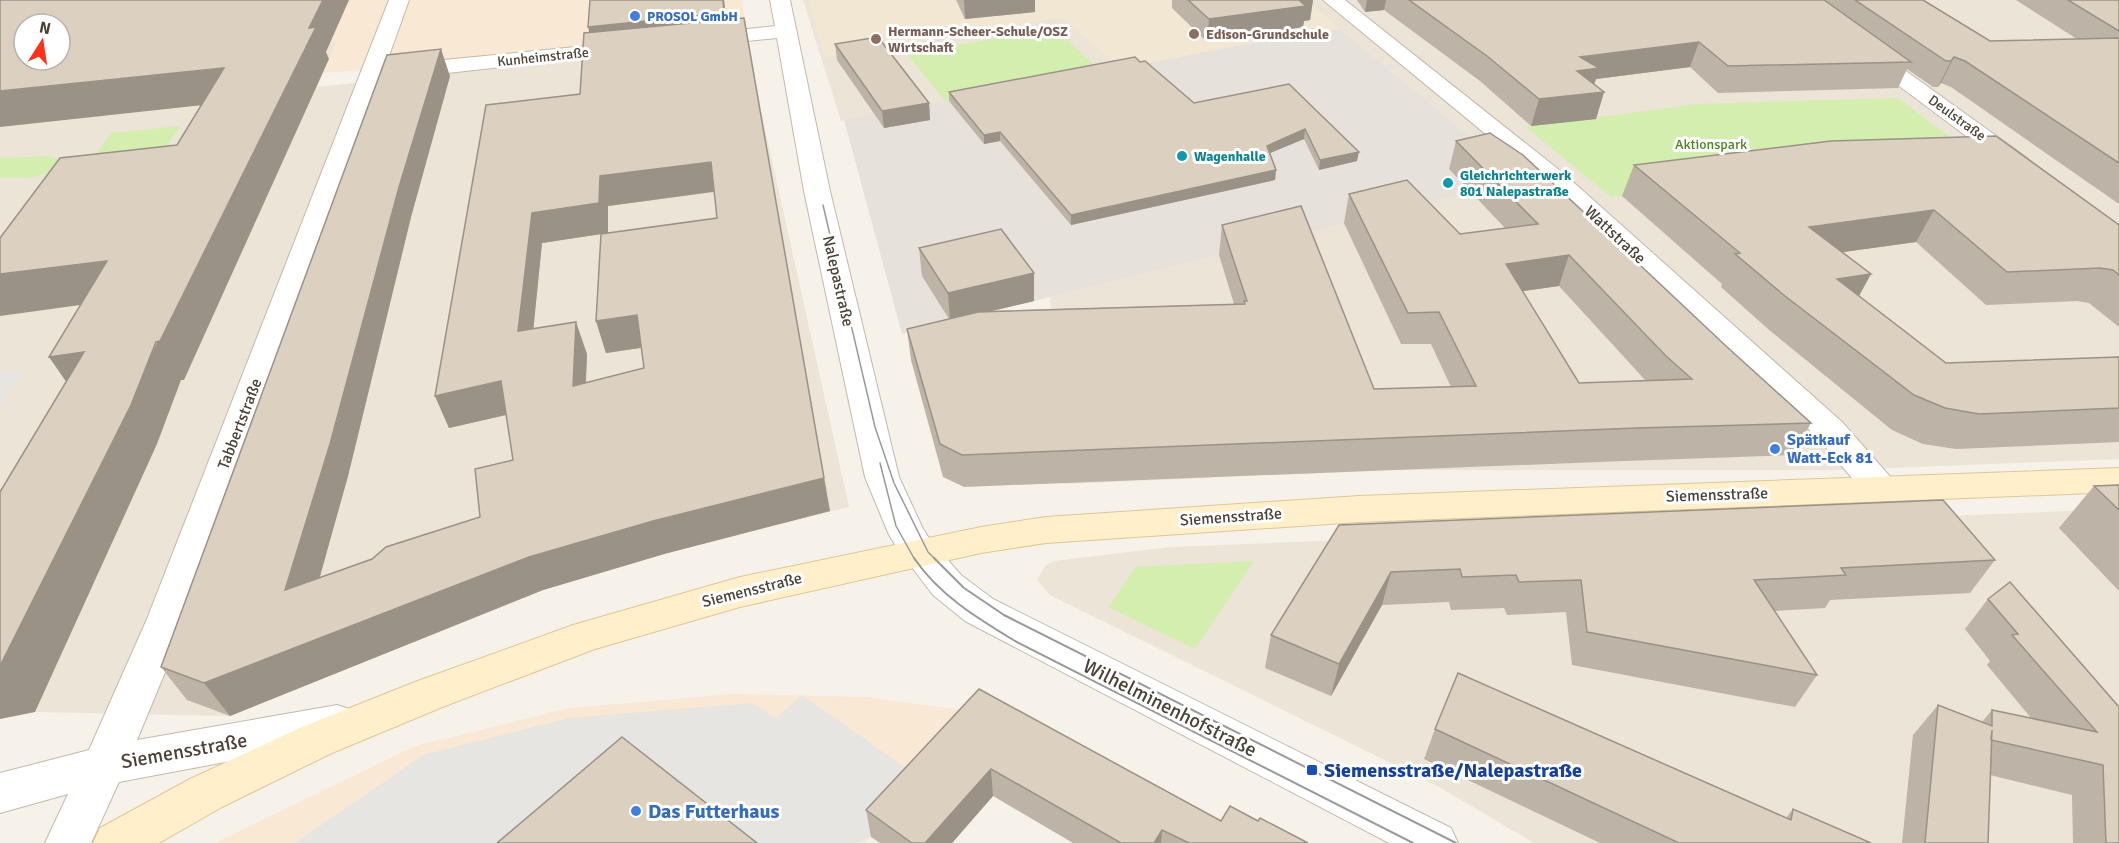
<svg xmlns="http://www.w3.org/2000/svg" width="2119" height="843" font-family="Signika,sans-serif">
	<style>
		.residential { fill: #ebe4d7 }
		.commercial { fill: #f9e8d4; fill-rule: evenodd }
		.industrial { fill: #e6e1db }
		.education { fill: #f1e7d2 }
		.green { fill: #d4eeaf }
		.parking { fill: #e7e5e1 }
		.lines { fill: none; stroke-linecap: round; stroke-linejoin: round }
		.minor-casing { stroke: #c3b9ab; stroke-width: 2 }
		.tertiary-casing { stroke: #c3b9ab; stroke-width: 2 }
		.secondary-casing { stroke: #dec797; stroke-width: 2 }
		.minor { fill: #fff; fill-rule: evenodd }
		.tertiary { fill: #fff; fill-rule: evenodd }
		.secondary { fill: #fff0cb; fill-rule: evenodd }
		.tram-far1 { stroke: #999; stroke-width: 1.5 }
		.tram { stroke: #999; stroke-width: 2 }
		.wall { fill: #bdb3a6; fill-rule: evenodd }
		.shaded-wall { fill: #9a9287 }
		.building { fill: #dcd0c1; stroke: #9a9287; stroke-width: 1.5; fill-rule: evenodd }
		.shop-dot { fill: #3f7fe0; stroke: #fff; stroke-width: 2 }
		.education-dot { fill: #8d6e63; stroke: #fff; stroke-width: 2 }
		.culture-dot { fill: #0f9aa8; stroke: #fff; stroke-width: 2 }
		.transit-dot { fill: #1a4fb4; stroke: #fff; stroke-width: 2 }
		.labels { text-anchor: middle; dominant-baseline: central; stroke-width: 6; stroke-linejoin: round; paint-order: stroke }
		.far-shop-label { font-size: 14px; font-weight: bold; fill: #366cbe; stroke: #fff; text-anchor: start }
		.far-education-label { font-size: 14px; font-weight: bold; fill: #785e54; stroke: #fff; text-anchor: start }
		.far-street-label { font-size: 14px; fill: #4b4237; stroke: #fff }
		.far-park-label { font-size: 14px; fill: #4c8422; stroke: #fff }
		.far-culture-label { font-size: 14px; font-weight: bold; fill: #0d838f; stroke: #fff; text-anchor: start }
		.street-label { font-size: 16px; fill: #4b4237; stroke: #fff }
		.shop-label { font-size: 16px; font-weight: bold; fill: #366cbe; stroke: #fff; text-anchor: start }
		.near-street-label { font-size: 20px; fill: #4b4237; stroke: #fff }
		.near-transit-label { font-size: 20px; font-weight: bold; fill: #164399; stroke: #fff; text-anchor: start }
		.near-shop-label { font-size: 20px; font-weight: bold; fill: #366cbe; stroke: #fff; text-anchor: start }
	</style>
	<rect width="100%" height="100%" fill="#f6f2ea"/>
	<g class="residential">
		<path d="M803,0H2119V459L1841,470H1389L1064,484L1050,297L1521,178L1340,29L1274,39L841,121Z"/>
		<path d="M337,41L317,87L748,41L759,102L849,507L675,551L543,590L230,716L35,712L0,719V76Z"/>
		<path d="M2119,509V843H1534L1439,787L1050,595L1037,580L1045,566L1054,561L1170,547Z"/>
	</g>
	<g class="commercial">
		<path d="M0,0H742L746,31L406,67L323,73L336,42L0,76ZM24,24H60V60H24Z"/>
		<path d="M734,694L866,697L984,713L865,843H215L415,746L570,708Z"/>
	</g>
	<path class="industrial" d="M1340,29L1522,179L902,334L844,120L1274,39Z"/>
	<path class="education" d="M809,0H1306L1340,29L1274,39L1120,68L1062,17L824,58Z"/>
	<g class="green">
		<path d="M1054,28L1101,71L945,101L907,54Z"/>
		<path d="M1898,98L1989,167L1788,176L1611,197L1526,127L1697,104Z"/>
		<path d="M180,126L155,164L83,172L111,133Z"/>
		<path d="M50,156L59,159C44,184 25,176 0,178V158Z"/>
		<path d="M1254,561L1195,649L1108,607L1136,567Z"/>
	</g>
	<g class="parking">
		<path d="M23,371L1,406H0V374Z"/>
		<path d="M802,695L923,780L871,837L857,843H295L423,755L569,718L752,703L776,718Z"/>
	</g>
	<g class="lines">
		<g class="minor-casing">
			<g id="minor">
				<path d="M389,0H409L187,619L137,740L337,705L352,710L358,723L352,736L337,741L119,782L91,843H45L68,794L0,813V773L89,750L147,619Z"/>
				<path d="M770,0H790L830,191L899,477L923,529L939,553L933,563L920,567L907,563L889,535L865,477L804,191L777,38L701,46L694,44L691,40L694,36L701,34L775,26Z"/>
				<path d="M1323,0H1345L1563,173L1842,422L1893,480L1899,489L1893,498L1881,501L1869,498L1818,438L1545,183Z"/>
				<path d="M1784,0H1807L2027,158L2030,163L2027,168L2018,170L2009,168Z"/>
				<path d="M626,42L633,44L636,48L633,52L403,78L395,76L392,71L395,66L403,64Z"/>
			</g>
		</g>
		<g class="tertiary-casing">
			<path id="tertiary" d="M920,539L933,543L961,575L993,599L1451,828L1458,843H1389L965,621L933,595L901,553L907,543Z"/>
		</g>
		<g class="secondary-casing">
			<path id="secondary" d="M2119,468V492L1359,522L1046,543L981,553L740,607L595,649L445,706L332,753L222,807L159,843H93L100,828L190,779L302,727L415,682L573,625L740,577L981,527L1046,517L1359,496Z"/>
		</g>
		<use href="#minor" class="minor"/>
		<use href="#tertiary" class="tertiary"/>
		<use href="#secondary" class="secondary"/>
		<g class="tram-far1">
			<path d="M823,205L875,427L894,483L928,552L936,560"/>
			<path d="M880,463L896,526L915,560"/>
		</g>
		<g class="tram">
			<path d="M914,558C939,595 977,618 1015,641L1413,843"/>
			<path d="M934,558L964,588L1004,615L1456,843"/>
		</g>
	</g>
	<g class="wall">
		<path d="M590,0H724L726,20L830,511L664,554L543,590L230,716L187,700L161,667L450,76L411,217L348,476L319,578L372,559L480,517L513,460L506,415L449,428L435,396L580,94L589,33ZM714,192L717,218L608,233V206ZM601,234L596,321L606,353L641,348L644,368L586,383L587,354L533,329L542,243Z"/>
		<path d="M956,0H1035V12L965,19Z"/>
		<path d="M1172,0H1313L1310,20L1304,21L1303,27L1207,42L1172,8Z"/>
		<path d="M1357,0H1923L1990,41L2077,39L2016,0H2119V204L1951,87L1941,83L1938,87H1933L1907,69L1898,88L1718,93L1690,67L1596,79L1594,84L1604,92L1596,119L1531,126L1480,81L1384,10L1365,12Z"/>
		<path d="M835,44L929,103L930,120L884,128L837,60Z"/>
		<path d="M1140,62L1194,103L1289,84L1357,161L1319,170L1304,139L1270,153L1276,170L1275,180L1071,225L1000,141L984,144L949,101V92Z"/>
		<path d="M1456,141L1726,346L1811,423L1793,455L1624,461L964,487L943,477L911,360L907,329L949,319L922,276L919,248L1034,273V301L991,311L1234,304L1219,255L1222,225L1374,389L1451,387L1431,344H1401L1344,223L1349,194L1460,234L1505,228L1449,169ZM1559,286L1646,381L1579,383L1522,291Z"/>
		<path d="M1634,165L2119,225V327L2089,303L2077,301L1986,305L1916,242L1843,252L1859,296L1946,363L2119,357V442L1956,449L1923,444L1892,430L1768,329L1721,287L1722,284L1622,196Z"/>
		<path d="M2119,485V591L2059,528L2094,486Z"/>
		<path d="M1339,525L1995,560L1970,593L1830,600L1825,608L1774,611L1817,675L1795,707L1572,665L1566,612L1507,615L1504,608L1451,610L1449,602L1382,605L1331,696L1265,668L1271,635Z"/>
		<path d="M1988,599L2119,707V843H2073L2072,795L1990,775L1988,843H1902L1913,735L1938,705L1982,722L1992,710L2031,718L1987,665L1990,661L1965,629Z"/>
		<path d="M979,689L1221,821H1258L1308,843H1073L993,796L952,843H880L871,837L866,810Z"/>
		<path d="M1435,729L1786,818L1793,809L1871,843H1600L1424,759Z"/>
	</g>
	<g class="shaded-wall">
		<path d="M323,0H349L326,52L329,59L184,380H181L157,444L35,712L0,719V666Z"/>
		<path d="M724,0L727,29L592,43L588,27Z"/>
		<path d="M964,0H1035V12L965,19Z"/>
		<path d="M1306,0H1313L1310,20L1304,21L1303,27L1207,42L1209,19Z"/>
		<path d="M1367,0H1386L1384,10L1365,12Z"/>
		<path d="M744,18L830,511L664,554L543,590L230,716L204,683L529,557L653,521L824,478Z"/>
		<path d="M1699,42L1690,67L1596,79L1591,94L1604,92L1596,119L1531,126L1539,99L1580,57Z"/>
		<path d="M441,49L450,76L411,217L348,476L307,623L285,590L399,187Z"/>
		<path d="M1954,57L1941,83L1938,87L1951,61Z"/>
		<path d="M224,68L240,101L0,127V91Z"/>
		<path d="M929,103L930,120L884,128L882,111Z"/>
		<path d="M1305,129L1304,139L1265,155L1267,146Z"/>
		<path d="M1000,132V141L984,144V135Z"/>
		<path d="M1359,152L1357,161L1319,170L1320,160Z"/>
		<path d="M711,162L718,191L608,206V233L542,243L530,363L518,331L532,213L600,176Z"/>
		<path d="M1276,170L1275,180L1071,225V215Z"/>
		<path d="M1934,210L1916,242L1793,259L1809,227Z"/>
		<path d="M1569,255L1559,286L1497,295L1506,264Z"/>
		<path d="M107,261L131,298L0,316V274Z"/>
		<path d="M1034,273V301L950,321L948,293Z"/>
		<path d="M1871,274L1853,307L1837,279Z"/>
		<path d="M637,315L646,347L606,353L596,321Z"/>
		<path d="M576,322L587,354L584,419L573,386Z"/>
		<path d="M84,352L76,396L49,357Z"/>
		<path d="M501,381L514,413L449,428L435,396Z"/>
		<path d="M1391,572L1382,605L1331,696L1339,664Z"/>
		<path d="M991,769L993,796L952,843H925Z"/>
		<path d="M1162,830L1161,843H1154Z"/>
	</g>
	<g class="building">
		<path d="M0,0H323L309,28L316,27L160,341L156,342L131,405L0,666V492L84,352L49,357L107,261L0,274V238L60,158L177,145L224,68L0,91ZM24,24H60V60H24Z"/>
		<path d="M590,0H723L724,13L588,27Z"/>
		<path d="M1188,0H1306L1300,1L1306,6L1209,19Z"/>
		<path d="M1409,0H1824L1911,62L1728,66L1699,42L1580,57L1599,68L1577,71L1604,92L1539,99L1487,56Z"/>
		<path d="M1855,0H1923L1990,41L2119,38V163L1965,61L1954,57L1951,61H1946Z"/>
		<path d="M2068,0H2119V31Z"/>
		<path d="M744,18L824,478L653,521L529,557L204,683L161,667L387,55L441,49L399,187L330,444L285,590L372,559L386,547L480,517L475,469L513,460L501,381L435,396L486,105L580,94L584,33ZM711,162L717,218L601,234L596,321L637,315L644,368L573,386L576,322L518,331L532,213L599,203L600,176Z"/>
		<path d="M878,37L929,103L882,111L835,44Z"/>
		<path d="M1135,57L1140,62L1145,61L1194,103L1289,84L1359,152L1320,160L1305,129L1267,146L1276,170L1071,215L1000,132L984,135L949,92Z"/>
		<path d="M1490,133L1523,155L1726,346L1811,423L1637,428L962,455L940,444L907,329L978,312L1245,304L1244,301H1247L1222,225L1301,206L1374,389L1476,386L1439,312L1408,313L1349,194L1407,180L1460,234L1538,224L1456,141ZM1569,255L1666,356L1692,379L1579,383L1506,264Z"/>
		<path d="M1996,136L2119,225V275L2113,270L2100,268L2007,272L1934,210L1809,227L1871,274L1837,279L1946,363L2119,357V408L1979,414L1945,408L1914,395L1785,296L1735,254L1740,253L1634,165L1831,141Z"/>
		<path d="M1001,229L1034,273L948,293L919,248Z"/>
		<path d="M2119,485V510L2094,486Z"/>
		<path d="M1943,500L1995,560L1841,568L1846,575L1754,580L1817,675L1587,632L1581,580L1519,582L1516,575L1462,577L1460,569L1391,572L1339,664L1271,635L1339,525Z"/>
		<path d="M2010,582L2119,707V843H2106L2103,765L1991,740L1992,730L1988,843H1925L1938,705L1992,726V710L2097,732L2012,635L2018,634L1988,599Z"/>
		<path d="M1458,673L1791,820L1793,809L1871,843H1679L1435,729Z"/>
		<path d="M979,689L1221,821L1230,806L1258,821L1260,818L1308,843H1189L1162,830L1154,843H1121L991,769L925,843H912L866,810Z"/>
		<path d="M622,737L757,843H497Z"/>
	</g>
	<g class="shop-dot">
		<circle cx="635" cy="16" r="6"/>
		<circle cx="1775" cy="449" r="6"/>
		<circle cx="636" cy="811" r="6"/>
	</g>
	<g class="education-dot">
		<circle cx="1194" cy="34" r="6"/>
		<circle cx="876" cy="39" r="6"/>
	</g>
	<g class="culture-dot">
		<circle cx="1182" cy="156" r="6"/>
		<circle cx="1448" cy="183" r="6"/>
	</g>
	<rect class="transit-dot" x="1306" y="764" width="12" height="12" rx="3"/>
	<g class="labels">
		<g class="far-shop-label">
			<text x="647" y="16">PROSOL GmbH</text>
		</g>
		<g class="far-education-label">
			<text x="888" y="31">Hermann-Scheer-Schule/OSZ<tspan x="888" dy="16">Wirtschaft</tspan></text>
			<text x="1206" y="34">Edison-Grundschule</text>
		</g>
		<g class="far-street-label">
			<text transform="translate(543 57) rotate(-6)">Kunheimstraße</text>
			<text transform="translate(1957 118) rotate(36)">Deulstraße</text>
		</g>
		<g class="far-park-label">
			<text x="1711" y="144">Aktionspark</text>
		</g>
		<g class="far-culture-label">
			<text x="1194" y="156">Wagenhalle</text>
			<text x="1460" y="175">Gleichrichterwerk<tspan x="1460" dy="16">801 Nalepastraße</tspan></text>
		</g>
		<g class="street-label">
			<text transform="translate(1615 235) rotate(43)">Wattstraße</text>
			<text transform="translate(838 281) rotate(77)">Nalepastraße</text>
			<text transform="translate(240 424) rotate(-69)">Tabbertstraße</text>
			<text transform="translate(1717 495) rotate(-2)">Siemensstraße</text>
			<text transform="translate(1231 517) rotate(-4)">Siemensstraße</text>
			<text transform="translate(752 590) rotate(-14)">Siemensstraße</text>
		</g>
		<g class="shop-label">
			<text x="1787" y="440">Spätkauf<tspan x="1787" dy="18">Watt-Eck 81</tspan></text>
		</g>
		<g class="near-street-label">
			<text transform="translate(1170 708) rotate(27)">Wilhelminenhofstraße</text>
			<text transform="translate(184 751) rotate(-10)">Siemensstraße</text>
		</g>
		<g class="near-transit-label">
			<text x="1324" y="770">Siemensstraße/Nalepastraße</text>
		</g>
		<g class="near-shop-label">
			<text x="648" y="811">Das Futterhaus</text>
		</g>
	</g>
	<g transform="translate(42 42) rotate(12)"><circle r="28" fill="#ffffff" stroke="#b7b3af" stroke-width="1.5"/>
	<path d="M0-4.5L10 22L0 15L-10 22Z" fill="#ff3118"/>
	<text y="-9" font-size="16" font-weight="bold" text-anchor="middle" fill="#4b4237">N</text>
	</g>
</svg>
